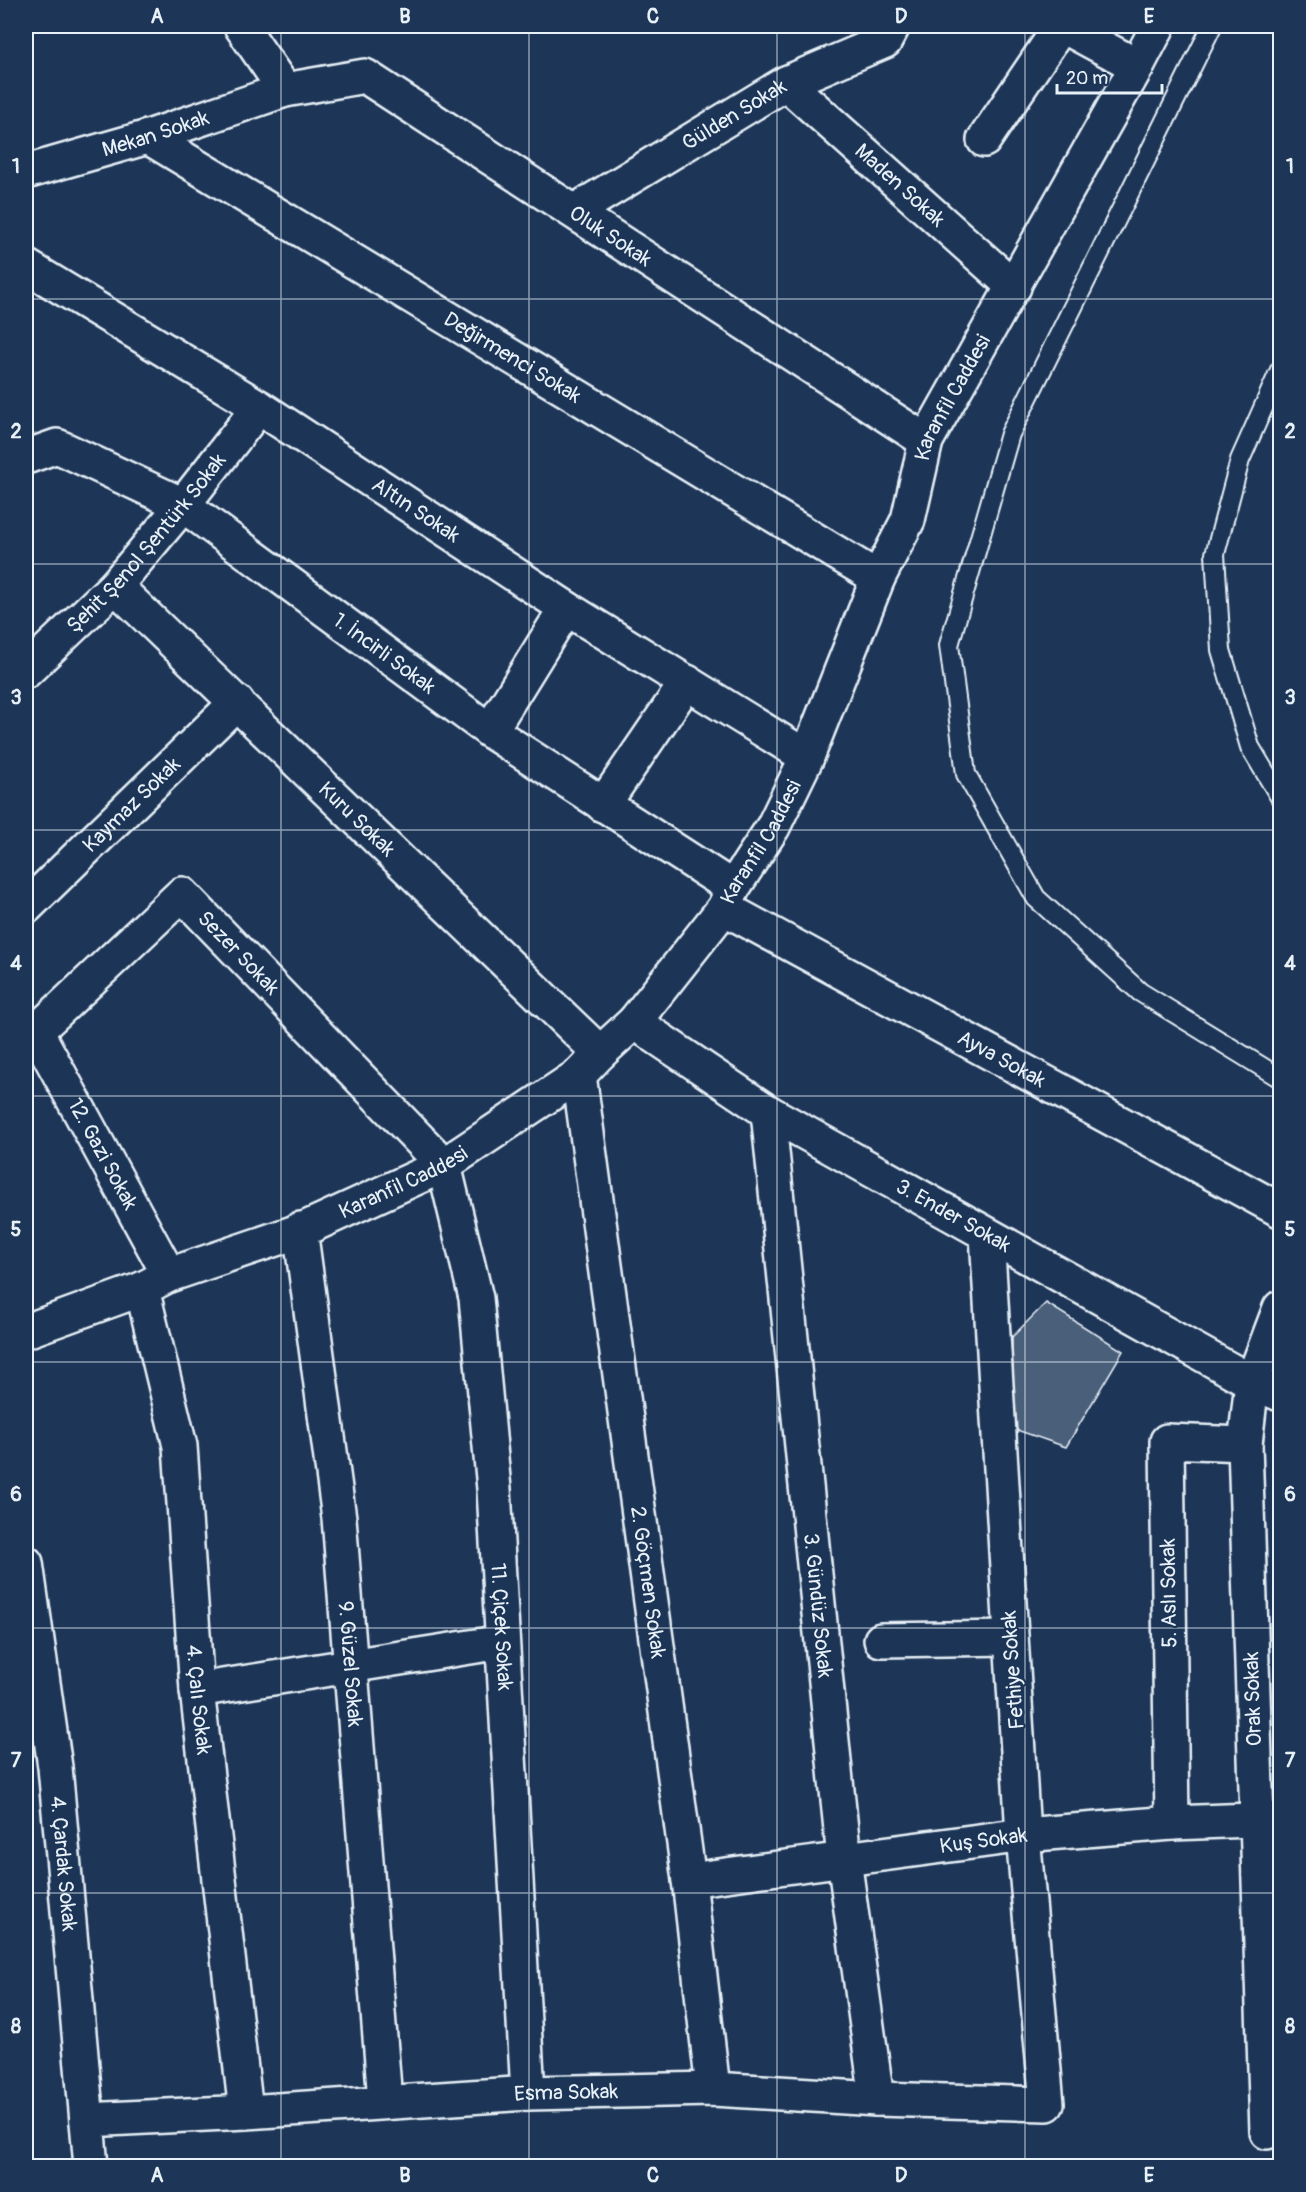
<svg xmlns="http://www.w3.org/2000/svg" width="1306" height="2192" font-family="Pangolin,sans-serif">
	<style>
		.building { fill: #495e7a; stroke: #e8f1f8; stroke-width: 1.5 }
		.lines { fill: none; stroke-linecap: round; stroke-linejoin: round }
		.service-casing { stroke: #e8f1f8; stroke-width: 22 }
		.minor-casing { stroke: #e8f1f8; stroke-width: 38 }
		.tertiary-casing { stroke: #e8f1f8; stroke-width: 38 }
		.service { stroke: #1d3557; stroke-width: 18 }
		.minor { stroke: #1d3557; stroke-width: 33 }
		.tertiary { stroke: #1d3557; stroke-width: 33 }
		.grid { fill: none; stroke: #e8f1f8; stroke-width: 1.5; stroke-opacity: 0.55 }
		.labels { text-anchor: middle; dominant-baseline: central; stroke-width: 4.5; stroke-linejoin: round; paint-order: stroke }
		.street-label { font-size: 21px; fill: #e8f1f8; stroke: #1d3557 }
		.neatline { fill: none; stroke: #e8f1f8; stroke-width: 2 }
		.grid-label { font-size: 20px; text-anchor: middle; font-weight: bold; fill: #e8f1f8 }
	</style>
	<rect width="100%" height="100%" fill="#1d3557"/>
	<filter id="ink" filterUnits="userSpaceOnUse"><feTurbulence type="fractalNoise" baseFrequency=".0167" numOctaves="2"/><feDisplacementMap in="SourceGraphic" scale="12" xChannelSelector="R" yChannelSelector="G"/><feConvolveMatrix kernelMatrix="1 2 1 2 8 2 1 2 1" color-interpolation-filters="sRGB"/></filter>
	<g filter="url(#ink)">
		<path class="building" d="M1046,1303L1123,1351L1066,1447L1011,1428L1012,1337Z"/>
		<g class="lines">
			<g class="service-casing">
				<g id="service">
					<path d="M1212,26L1010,434L949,645L966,774L1036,898L1140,992L1280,1078"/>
					<path d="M1280,370L1240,460L1215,554L1221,650L1250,747L1280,797"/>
				</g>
			</g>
			<g class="minor-casing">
				<g id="minor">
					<path d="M241,26L285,90"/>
					<path d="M1063,26L1137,66"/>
					<path id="s1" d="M786,83L1014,287"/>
					<path id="s2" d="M148,137L878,578"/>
					<path d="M984,140L1061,26"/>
					<path id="s3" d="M26,172L148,137L285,90L365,76L926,441"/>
					<path id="s4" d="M575,211L786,83L885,41L893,26"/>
					<path id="s5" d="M26,266L259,407L566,608L807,757"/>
					<path id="s6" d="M26,457L57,446L183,505L490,731L733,888"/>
					<path id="s7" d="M115,586L600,1053"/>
					<path id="s8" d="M26,671L115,586L183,505L259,407"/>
					<path d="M490,731L566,608"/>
					<path d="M603,805L687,682"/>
					<path id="s9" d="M26,907L237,702"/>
					<path id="s10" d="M724,908L1280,1210"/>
					<path id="s11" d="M634,1022L768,1112L1252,1382L1280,1394"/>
					<path id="s12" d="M36,1031L169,1275"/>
					<path id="s13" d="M26,1041L182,894L444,1165L476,1298L494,1489L528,2093"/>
					<path id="s14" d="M579,1075L689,1880L713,2089"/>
					<path id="s15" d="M768,1112L844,1859L877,2099"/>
					<path id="s16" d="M300,1229L339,1518L385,2101"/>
					<path id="s17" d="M142,1289L180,1446L197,1690L246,2112"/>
					<path id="s18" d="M26,1563L55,1767L91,2166"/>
					<path d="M881,1640L1011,1638"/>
					<path d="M197,1690L502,1642"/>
					<path d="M1172,1823L1167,1441L1245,1444"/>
					<path id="s19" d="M689,1880L1023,1835L1172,1823L1279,1819"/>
					<path id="s20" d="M87,2120L246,2112L528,2093L713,2089L877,2099L1047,2104L1023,1835L987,1235"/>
					<path d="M1267,2132L1245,1444L1252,1382L1280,1308"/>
				</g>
			</g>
			<g class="tertiary-casing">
				<g id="tertiary">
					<path id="s21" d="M26,1331L142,1289L169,1275L302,1230L444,1165L579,1075L600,1053L634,1022L724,908L733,888L773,827L807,757L878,578L908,520L926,441L1137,66L1158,26"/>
				</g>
			</g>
			<use href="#service" class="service"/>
			<use href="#minor" class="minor"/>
			<use href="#tertiary" class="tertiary"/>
		</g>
	</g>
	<path class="grid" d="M281,26V2166M529,26V2166M777,26V2166M1025,26V2166M26,299H1280M26,564H1280M26,830H1280M26,1096H1280M26,1362H1280M26,1628H1280M26,1893H1280"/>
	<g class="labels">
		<g class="street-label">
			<text stroke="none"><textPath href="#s4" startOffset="186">Gülden Sokak</textPath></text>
			<text stroke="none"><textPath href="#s3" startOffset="135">Mekan Sokak</textPath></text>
			<text stroke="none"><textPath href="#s1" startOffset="153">Maden Sokak</textPath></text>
			<text stroke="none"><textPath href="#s3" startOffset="646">Oluk Sokak</textPath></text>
			<text stroke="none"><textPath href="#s2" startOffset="426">Değirmenci Sokak</textPath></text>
			<text stroke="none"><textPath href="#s21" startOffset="1396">Karanfil Caddesi</textPath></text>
			<text stroke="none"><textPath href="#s5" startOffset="460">Altın Sokak</textPath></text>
			<text stroke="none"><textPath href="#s8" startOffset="176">Şehit Şenol Şentürk Sokak</textPath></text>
			<text stroke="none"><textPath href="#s6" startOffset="422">1. İncirli Sokak</textPath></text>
			<text stroke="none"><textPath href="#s9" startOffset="147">Kaymaz Sokak</textPath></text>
			<text stroke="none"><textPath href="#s7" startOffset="336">Kuru Sokak</textPath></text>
			<text stroke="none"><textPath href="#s21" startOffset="910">Karanfil Caddesi</textPath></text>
			<text stroke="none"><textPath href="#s13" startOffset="296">Sezer Sokak</textPath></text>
			<text stroke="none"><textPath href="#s10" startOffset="316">Ayva Sokak</textPath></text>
			<text stroke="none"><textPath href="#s12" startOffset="140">12. Gazi Sokak</textPath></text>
			<text stroke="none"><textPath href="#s21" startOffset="406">Karanfil Caddesi</textPath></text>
			<text stroke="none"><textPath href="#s11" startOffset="374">3. Ender Sokak</textPath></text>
			<text stroke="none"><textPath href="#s14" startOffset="512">2. Göçmen Sokak</textPath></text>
			<text transform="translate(1169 1593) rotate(-91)">5. Aslı Sokak</text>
			<text stroke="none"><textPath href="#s15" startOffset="496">3. Gündüz Sokak</textPath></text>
			<text stroke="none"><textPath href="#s13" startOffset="1058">11. Çiçek Sokak</textPath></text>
			<text stroke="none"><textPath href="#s16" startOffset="438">9. Güzel Sokak</textPath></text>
			<text transform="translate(1013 1670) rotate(-94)">Fethiye Sokak</text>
			<text stroke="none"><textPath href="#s17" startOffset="416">4. Çalı Sokak</textPath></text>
			<text transform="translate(1253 1699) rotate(-92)">Orak Sokak</text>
			<text stroke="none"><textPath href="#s19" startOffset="297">Kuş Sokak</textPath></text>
			<text stroke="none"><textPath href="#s18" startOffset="303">4. Çardak Sokak</textPath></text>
			<text stroke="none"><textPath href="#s20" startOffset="480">Esma Sokak</textPath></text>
		</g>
	</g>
	<rect width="1306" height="2192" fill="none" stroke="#1d3557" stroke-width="66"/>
	<path d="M1057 84v9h105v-9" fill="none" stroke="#e8f1f8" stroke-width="3"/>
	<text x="1066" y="84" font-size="18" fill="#e8f1f8" stroke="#1d3557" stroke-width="4.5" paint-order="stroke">20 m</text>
	<rect x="33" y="33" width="1240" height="2126" class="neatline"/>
	<g class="grid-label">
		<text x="157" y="23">A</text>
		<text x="405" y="23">B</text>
		<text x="653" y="23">C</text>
		<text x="901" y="23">D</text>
		<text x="1149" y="23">E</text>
		<text x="16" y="173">1</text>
		<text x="1290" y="173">1</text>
		<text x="16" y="438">2</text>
		<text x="1290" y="438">2</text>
		<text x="16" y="704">3</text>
		<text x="1290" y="704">3</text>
		<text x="16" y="970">4</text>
		<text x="1290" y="970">4</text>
		<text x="16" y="1236">5</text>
		<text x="1290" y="1236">5</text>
		<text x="16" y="1501">6</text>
		<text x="1290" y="1501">6</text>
		<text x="16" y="1767">7</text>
		<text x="1290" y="1767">7</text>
		<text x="16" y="2033">8</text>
		<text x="1290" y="2033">8</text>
		<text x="157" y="2182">A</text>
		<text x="405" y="2182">B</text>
		<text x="653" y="2182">C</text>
		<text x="901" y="2182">D</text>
		<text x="1149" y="2182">E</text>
	</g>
</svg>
